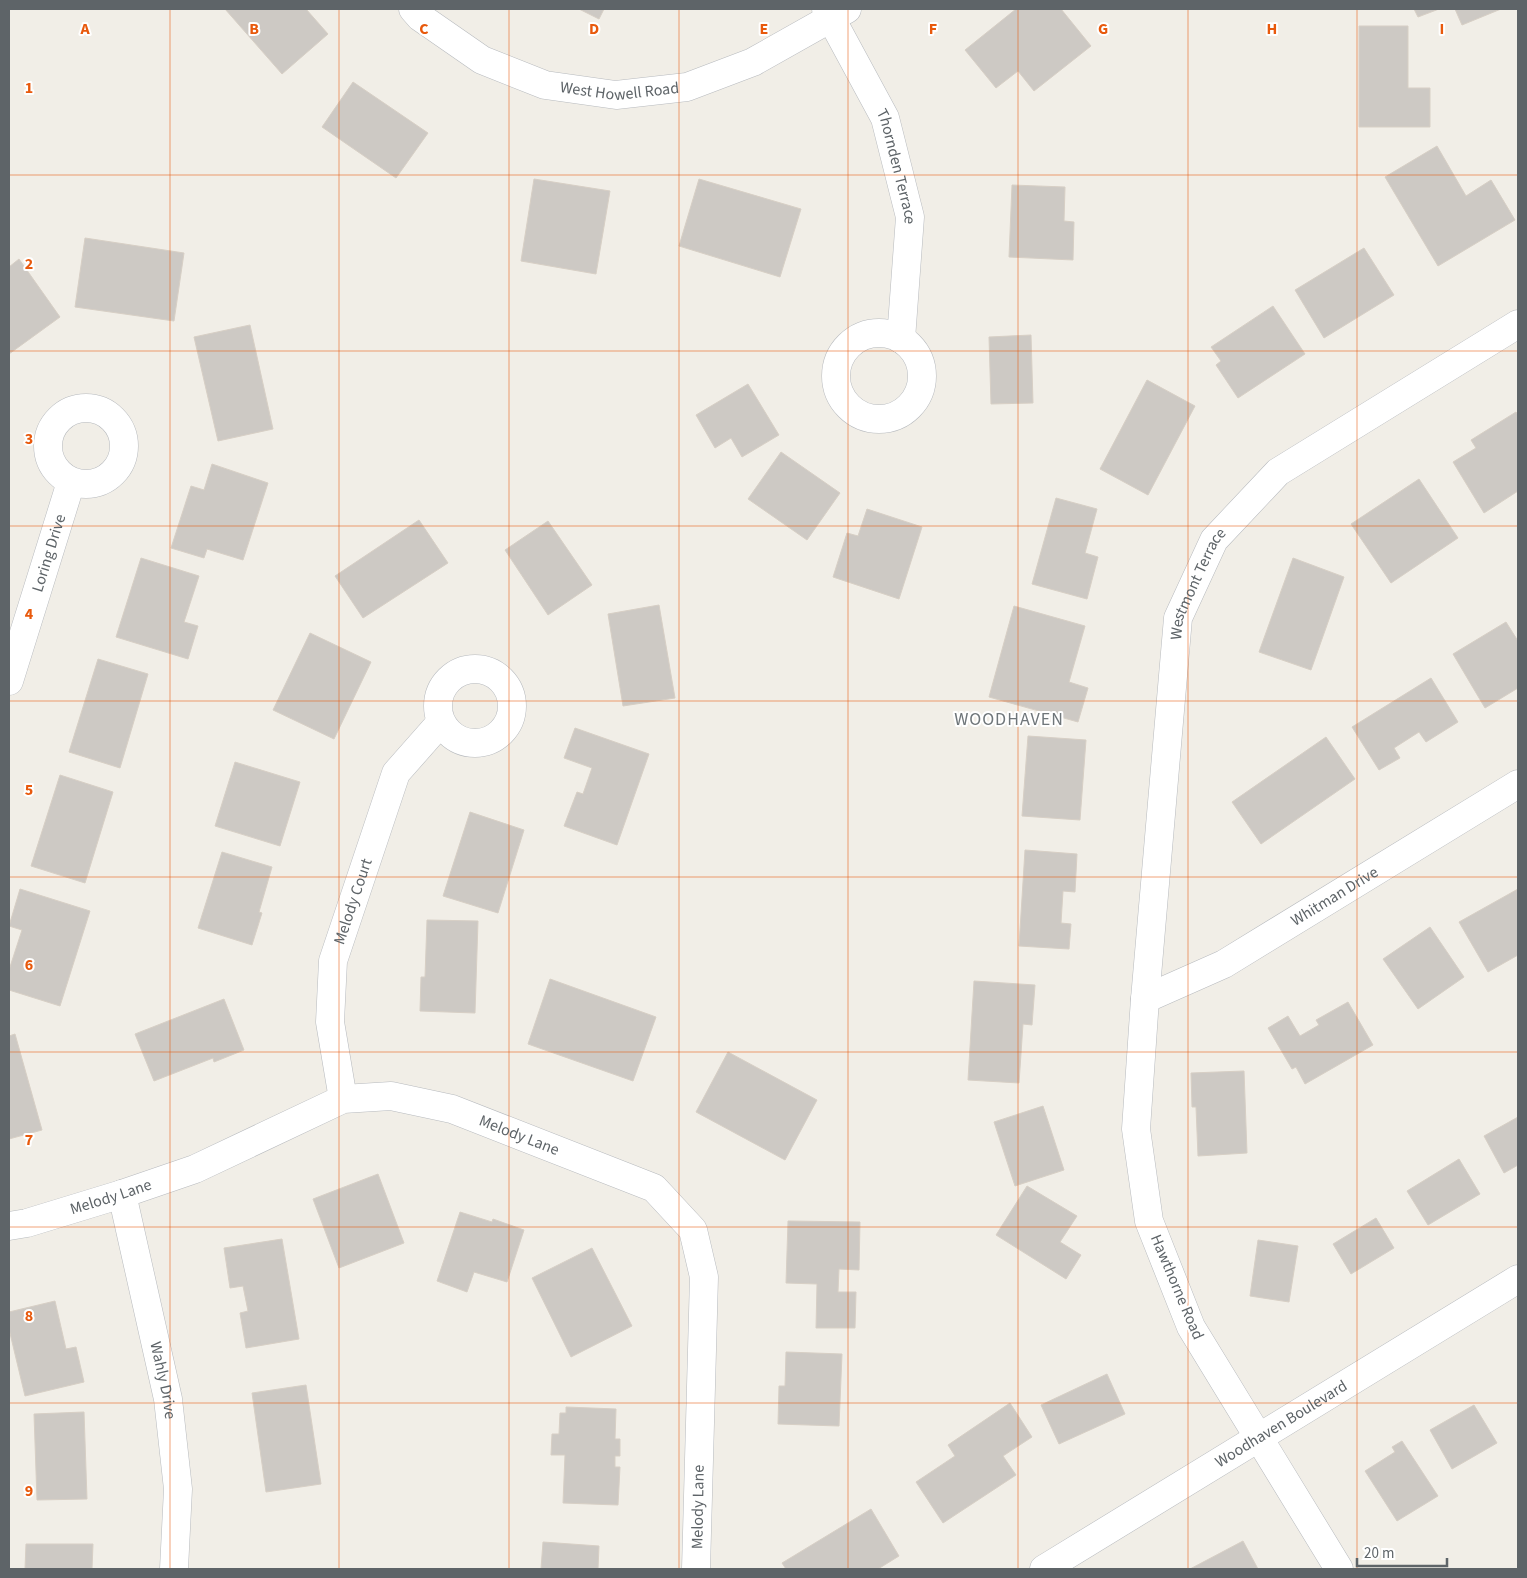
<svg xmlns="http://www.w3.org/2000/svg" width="1527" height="1578" font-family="'Source Sans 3',sans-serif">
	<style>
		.building { fill: #cdc9c4; stroke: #d7cfc5 }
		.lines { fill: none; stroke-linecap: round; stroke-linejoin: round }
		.minor-casing { stroke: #b7babe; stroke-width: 29 }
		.minor { stroke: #fff; stroke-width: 28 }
		.grid { fill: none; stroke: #e8590c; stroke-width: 1; stroke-opacity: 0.55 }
		.labels { text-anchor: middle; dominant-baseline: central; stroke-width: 4; stroke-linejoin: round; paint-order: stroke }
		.street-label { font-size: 16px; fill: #5e6468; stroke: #fff }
		.neighbourhood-label { font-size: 18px; letter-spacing: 1px; fill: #6f767a; stroke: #fff }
		.grid-label { font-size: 16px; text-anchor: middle; font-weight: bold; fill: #e8590c; stroke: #fff; stroke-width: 4; stroke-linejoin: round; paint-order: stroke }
	</style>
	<rect width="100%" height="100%" fill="#f1eee7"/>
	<g class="building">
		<path d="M225,9H306L328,34L282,74Z"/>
		<path d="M579,9H604L599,19Z"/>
		<path d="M1016,9H1061L1091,46L1034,91L1018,71L996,88L965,50Z"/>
		<path d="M1414,9H1439L1418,17Z"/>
		<path d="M1455,9H1501L1462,25Z"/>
		<path d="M1359,26H1408V88H1430V127H1359Z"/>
		<path d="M353,82L428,133L396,178L322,127Z"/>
		<path d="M1437,146L1466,196L1491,180L1515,220L1438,266L1385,177Z"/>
		<path d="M534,179L610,191L596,274L521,261Z"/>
		<path d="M699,179L801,209L780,277L679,246Z"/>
		<path d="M1012,185L1065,187L1064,221L1074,222L1073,260L1009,257Z"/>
		<path d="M85,238L184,253L174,321L75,307Z"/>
		<path d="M1364,248L1394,295L1324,338L1295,290Z"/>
		<path d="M19,259L60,317L9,354V267Z"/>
		<path d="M1273,306L1305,354L1238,398L1216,365L1221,361L1211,347Z"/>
		<path d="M250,325L273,429L218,441L194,337Z"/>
		<path d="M1031,335L1033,403L991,404L989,337Z"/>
		<path d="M1147,380L1195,406L1148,495L1100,469Z"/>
		<path d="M748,384L779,435L742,457L731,438L715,448L696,415Z"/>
		<path d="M1516,412L1518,415V491L1484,513L1453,462L1476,448L1471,440Z"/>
		<path d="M781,452L840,493L807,540L748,499Z"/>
		<path d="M212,464L268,483L243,560L207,549L204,558L171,548L191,486L204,490Z"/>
		<path d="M1419,479L1458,538L1391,583L1351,524Z"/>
		<path d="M1056,498L1097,509L1085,553L1098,557L1087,599L1032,584Z"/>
		<path d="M867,509L922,527L899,599L833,577L847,533L858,536Z"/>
		<path d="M419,520L448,563L363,618L335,576Z"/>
		<path d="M548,521L592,585L548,615L505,550Z"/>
		<path d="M141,558L199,576L184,622L198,626L188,659L116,637Z"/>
		<path d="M1293,558L1344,577L1311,670L1259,652Z"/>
		<path d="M659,605L675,698L623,706L608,614Z"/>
		<path d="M1014,606L1085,626L1069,682L1088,688L1078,722L989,697Z"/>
		<path d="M1506,622L1518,641V688L1485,708L1453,654Z"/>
		<path d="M310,633L371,662L334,739L273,710Z"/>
		<path d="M98,659L148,674L120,768L69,752Z"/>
		<path d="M1431,678L1458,722L1426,742L1419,732L1394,748L1400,758L1379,770L1352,727Z"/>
		<path d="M575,728L649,754L617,845L564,826L577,792L583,794L592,768L564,758Z"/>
		<path d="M1028,736L1086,740L1080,820L1022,816Z"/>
		<path d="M1326,737L1355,779L1261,844L1232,802Z"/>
		<path d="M235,762L300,782L280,846L215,826Z"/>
		<path d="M60,775L113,792L85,883L31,866Z"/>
		<path d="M470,812L524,830L498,913L443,896Z"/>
		<path d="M1025,850L1077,854L1075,892L1063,891L1061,923L1071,924L1069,949L1019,946Z"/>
		<path d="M222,852L272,867L259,912L262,913L252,945L198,928Z"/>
		<path d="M20,889L90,911L60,1006L9,990V970L22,930L9,926Z"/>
		<path d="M1518,889V955L1488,972L1459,922Z"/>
		<path d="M427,920L478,921L475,1013L420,1011L421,977H425Z"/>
		<path d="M1430,927L1464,977L1418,1009L1383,959Z"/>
		<path d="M550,979L656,1017L633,1081L528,1044Z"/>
		<path d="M974,981L1035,985L1032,1025L1023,1024L1019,1083L968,1080Z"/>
		<path d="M224,999L244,1050L214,1062L213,1058L154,1081L135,1034Z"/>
		<path d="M1348,1002L1373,1045L1305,1084L1296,1067L1292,1069L1268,1028L1288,1016L1300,1036L1319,1025L1316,1020Z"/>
		<path d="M15,1034L42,1130L9,1139V1036Z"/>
		<path d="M728,1052L817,1100L785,1160L696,1112Z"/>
		<path d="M1244,1071L1247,1153L1198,1156L1196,1107H1192L1191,1073Z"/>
		<path d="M1043,1106L1064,1170L1015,1186L994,1122Z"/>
		<path d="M1518,1117V1165L1504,1173L1484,1136Z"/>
		<path d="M1459,1159L1480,1194L1428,1225L1407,1191Z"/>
		<path d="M378,1174L404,1243L339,1268L313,1199Z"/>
		<path d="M1027,1186L1077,1216L1060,1242L1081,1255L1066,1279L996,1235Z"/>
		<path d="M460,1212L492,1222L493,1219L524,1230L507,1282L474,1272L467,1292L437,1281Z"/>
		<path d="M1376,1218L1394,1248L1351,1274L1333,1244Z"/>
		<path d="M788,1221L860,1222L859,1270L839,1269L838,1292H856L855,1328H816L817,1284L786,1283Z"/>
		<path d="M282,1239L299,1339L246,1348L240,1313L248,1311L243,1286L230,1288L224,1248Z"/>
		<path d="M1258,1240L1298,1246L1289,1302L1250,1296Z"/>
		<path d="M592,1248L632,1326L571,1357L532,1278Z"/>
		<path d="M55,1301L66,1349L76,1347L84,1382L25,1396L9,1329V1312Z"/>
		<path d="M786,1352L842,1354L839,1426L778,1424L779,1386H785Z"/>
		<path d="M1107,1374L1125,1414L1059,1444L1041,1405Z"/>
		<path d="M306,1385L321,1484L266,1492L252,1393Z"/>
		<path d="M1010,1403L1032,1437L1003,1456L1016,1475L943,1523L916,1482L955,1456L948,1445Z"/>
		<path d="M1474,1405L1497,1443L1452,1469L1430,1430Z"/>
		<path d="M566,1407L616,1409L615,1439H620V1456H615V1467H620L618,1505L563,1503L565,1455H551L552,1434H559L560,1413H566Z"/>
		<path d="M84,1412L87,1499L37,1500L34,1414Z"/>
		<path d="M1402,1441L1438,1496L1397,1521L1365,1471L1395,1452L1392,1447Z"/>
		<path d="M871,1509L899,1556L878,1569H786L782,1563Z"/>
		<path d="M1243,1541L1258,1569H1190Z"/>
		<path d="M543,1542L599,1546L598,1569H541Z"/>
		<path d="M26,1544H93L92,1569H25Z"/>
	</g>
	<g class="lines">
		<g class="minor-casing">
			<g id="minor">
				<path id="s1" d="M413,9L420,17L482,60L545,85L616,95L687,87L753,62L847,9"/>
				<path id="s2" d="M826,9L885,118L910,217L901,339"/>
				<circle cx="879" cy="376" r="43"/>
				<circle cx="86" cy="446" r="38"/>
				<circle cx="475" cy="706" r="37"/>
				<path id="s3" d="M9,681L71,482"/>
				<path id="s4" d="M1145,999L1224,964L1518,784"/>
				<path id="s5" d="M343,1099L330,1022L333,961L396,773L441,722"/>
				<path id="s6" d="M122,1194L168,1399L178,1489L174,1569"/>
				<path id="s7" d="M9,1226L27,1223L122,1194L195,1169L343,1099L391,1096L452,1109L654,1188L693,1230L704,1277L696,1569"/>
				<path id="s8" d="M1044,1569L1518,1279"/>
				<path id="s9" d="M1339,1569L1191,1327L1149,1221L1136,1129L1145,999L1178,618L1214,540L1278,472L1518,324"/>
			</g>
		</g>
		<use href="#minor" class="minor"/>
	</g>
	<path class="grid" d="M170,9V1569M339,9V1569M509,9V1569M679,9V1569M848,9V1569M1018,9V1569M1188,9V1569M1357,9V1569M9,175H1518M9,351H1518M9,526H1518M9,701H1518M9,877H1518M9,1052H1518M9,1227H1518M9,1403H1518"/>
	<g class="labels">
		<g class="street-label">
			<text stroke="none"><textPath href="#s1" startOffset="229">West Howell Road</textPath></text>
			<text stroke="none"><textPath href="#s2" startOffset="174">Thornden Terrace</textPath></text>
			<text stroke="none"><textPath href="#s3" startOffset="134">Loring Drive</textPath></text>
			<text stroke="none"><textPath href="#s9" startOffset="1042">Westmont Terrace</textPath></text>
			<text stroke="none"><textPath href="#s4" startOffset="216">Whitman Drive</textPath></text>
			<text stroke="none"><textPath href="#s5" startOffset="202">Melody Court</textPath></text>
			<text stroke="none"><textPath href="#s7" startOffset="541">Melody Lane</textPath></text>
			<text stroke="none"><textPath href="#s7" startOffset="106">Melody Lane</textPath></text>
			<text transform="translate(1177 1287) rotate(67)">Hawthorne Road</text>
			<text stroke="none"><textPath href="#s6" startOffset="191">Wahly Drive</textPath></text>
			<text stroke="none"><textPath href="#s8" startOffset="278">Woodhaven Boulevard</textPath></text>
			<text transform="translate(698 1507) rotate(-89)">Melody Lane</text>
		</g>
		<g class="neighbourhood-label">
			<text x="1009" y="719">WOODHAVEN</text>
		</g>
	</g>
	<g class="grid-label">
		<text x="85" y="34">A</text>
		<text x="254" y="34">B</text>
		<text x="424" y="34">C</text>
		<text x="594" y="34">D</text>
		<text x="764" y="34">E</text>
		<text x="933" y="34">F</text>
		<text x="1103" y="34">G</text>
		<text x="1272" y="34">H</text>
		<text x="1442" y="34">I</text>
		<text x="29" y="93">1</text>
		<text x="29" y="269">2</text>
		<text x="29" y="444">3</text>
		<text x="29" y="619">4</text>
		<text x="29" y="795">5</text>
		<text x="29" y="970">6</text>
		<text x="29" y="1145">7</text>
		<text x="29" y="1321">8</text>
		<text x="29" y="1496">9</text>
	</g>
	<rect width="1527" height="1578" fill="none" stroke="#5e6468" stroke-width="20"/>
	<path d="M1357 1558v8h90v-8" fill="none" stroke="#5e6468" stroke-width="2.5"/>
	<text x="1364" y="1558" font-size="15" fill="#5e6468" stroke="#ffffff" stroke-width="4" paint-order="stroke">20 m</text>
</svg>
